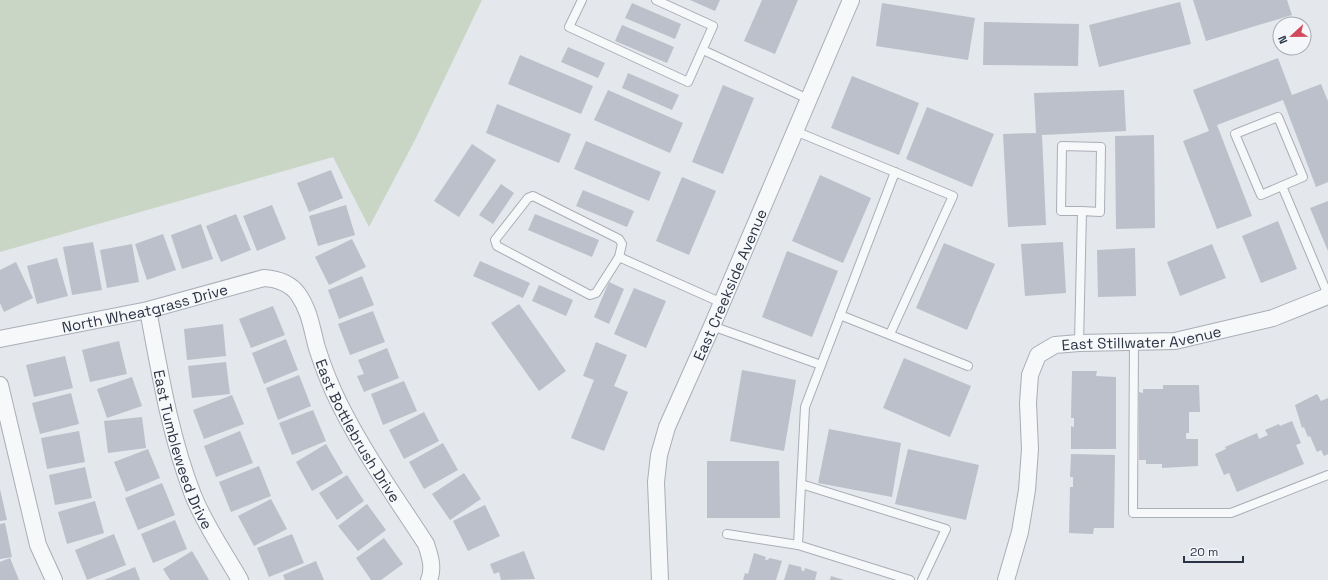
<svg xmlns="http://www.w3.org/2000/svg" width="1328" height="580" font-family="'Space Grotesk',sans-serif">
	<style>
		.green { fill: #c9d6c5 }
		.building { fill: #bbc0ca }
		.lines { fill: none; stroke-linecap: round; stroke-linejoin: round }
		.service-casing { stroke: #a9aeb7; stroke-width: 10 }
		.minor-casing { stroke: #a9aeb7; stroke-width: 18 }
		.service { stroke: #f7f8fa; stroke-width: 8 }
		.minor { stroke: #f7f8fa; stroke-width: 16 }
		.labels { text-anchor: middle; dominant-baseline: central; stroke-width: 3.5; stroke-linejoin: round; paint-order: stroke }
		.street-label { font-size: 15px; fill: #2b3445; stroke: #f4f6f9 }
	</style>
	<rect width="100%" height="100%" fill="#e4e7ec"/>
	<path class="green" d="M0,0H482L415,140L369,227L333,157L0,252Z"/>
	<g class="building">
		<path d="M690,0H720L715,11Z"/>
		<path d="M762,0H798L775,54L744,41Z"/>
		<path d="M1193,0H1287L1292,15L1206,41Z"/>
		<path d="M1180,2L1191,44L1099,67L1089,25Z"/>
		<path d="M632,3L681,24L675,39L625,18Z"/>
		<path d="M882,3L975,18L968,60L876,46Z"/>
		<path d="M984,22L1079,24L1078,66L983,65Z"/>
		<path d="M622,25L674,47L667,63L615,41Z"/>
		<path d="M568,47L605,63L598,78L561,62Z"/>
		<path d="M520,55L593,86L581,114L508,84Z"/>
		<path d="M1278,58L1292,95L1321,84L1328,101V182L1316,187L1283,100L1217,125L1252,216L1217,229L1183,141L1209,131L1193,90Z"/>
		<path d="M628,73L679,95L672,110L622,88Z"/>
		<path d="M852,76L919,103L899,155L831,128Z"/>
		<path d="M723,85L754,98L723,174L692,162Z"/>
		<path d="M608,90L683,123L670,153L594,120Z"/>
		<path d="M1124,90L1126,131L1042,135L1046,225L1008,227L1003,134L1036,133L1034,93Z"/>
		<path d="M497,104L571,134L559,163L486,133Z"/>
		<path d="M927,107L994,134L972,187L906,159Z"/>
		<path d="M1154,135L1155,228L1116,229L1115,136Z"/>
		<path d="M586,141L661,172L649,201L574,169Z"/>
		<path d="M472,144L496,160L459,217L434,201Z"/>
		<path d="M331,170L343,198L309,212L297,183Z"/>
		<path d="M820,175L871,198L843,263L792,241Z"/>
		<path d="M682,177L716,191L689,255L656,241Z"/>
		<path d="M501,184L514,193L493,224L479,215Z"/>
		<path d="M583,190L634,211L627,227L576,206Z"/>
		<path d="M1328,201V251L1310,208Z"/>
		<path d="M272,205L286,239L257,251L243,216Z"/>
		<path d="M346,205L355,235L318,246L309,216Z"/>
		<path d="M236,214L251,250L221,262L206,226Z"/>
		<path d="M535,214L599,240L592,257L528,230Z"/>
		<path d="M1278,221L1297,269L1261,283L1242,236Z"/>
		<path d="M201,224L213,259L182,269L171,235Z"/>
		<path d="M163,234L176,270L147,280L135,244Z"/>
		<path d="M352,239L366,267L329,285L315,257Z"/>
		<path d="M93,242L102,290L72,295L63,247Z"/>
		<path d="M1063,242L1066,293L1025,296L1021,244Z"/>
		<path d="M944,243L995,264L967,330L916,308Z"/>
		<path d="M132,244L139,282L107,288L100,250Z"/>
		<path d="M1212,244L1226,278L1180,296L1167,262Z"/>
		<path d="M1135,248L1136,296L1098,297L1097,250Z"/>
		<path d="M787,251L838,271L812,337L762,317Z"/>
		<path d="M57,258L68,296L37,304L27,266Z"/>
		<path d="M480,261L530,283L523,298L473,276Z"/>
		<path d="M16,262L33,298L4,312L0,303V270Z"/>
		<path d="M362,276L374,305L339,319L328,290Z"/>
		<path d="M609,282L624,289L609,324L594,317Z"/>
		<path d="M539,285L573,300L566,316L532,301Z"/>
		<path d="M634,288L666,301L646,348L614,334Z"/>
		<path d="M519,304L566,371L539,391L491,323Z"/>
		<path d="M273,306L285,335L251,348L239,319Z"/>
		<path d="M373,311L385,342L350,355L338,324Z"/>
		<path d="M223,324L226,356L187,360L184,329Z"/>
		<path d="M286,339L298,370L264,384L252,353Z"/>
		<path d="M119,341L127,374L90,382L82,350Z"/>
		<path d="M596,342L627,355L614,386L628,392L604,451L571,438L594,380L583,376Z"/>
		<path d="M387,348L399,378L364,392L357,376L364,374L358,360Z"/>
		<path d="M65,356L73,388L34,397L26,365Z"/>
		<path d="M904,358L971,386L950,437L883,408Z"/>
		<path d="M226,362L230,394L192,398L188,366Z"/>
		<path d="M742,370L796,380L784,451L730,441Z"/>
		<path d="M1072,371H1097L1096,376L1116,377V449H1071V426L1074,427V418H1071Z"/>
		<path d="M299,375L311,406L278,420L266,388Z"/>
		<path d="M132,377L142,406L107,418L97,389Z"/>
		<path d="M404,381L417,411L383,425L371,394Z"/>
		<path d="M1163,385H1199L1200,412H1189V433H1186V439H1198V466L1162,468V464H1146V460H1139V392L1143,393V389H1163Z"/>
		<path d="M71,393L79,424L40,434L32,403Z"/>
		<path d="M1317,394L1321,401L1328,398V454L1324,456L1321,450L1317,452L1310,436L1308,437L1304,427L1302,428L1295,405Z"/>
		<path d="M232,395L244,424L204,439L193,410Z"/>
		<path d="M313,410L326,441L292,455L279,423Z"/>
		<path d="M424,412L439,441L404,459L389,430Z"/>
		<path d="M142,417L146,448L108,453L104,421Z"/>
		<path d="M1292,421L1301,443L1296,445L1304,464L1237,492L1229,473L1224,475L1215,454L1226,449L1225,447L1257,433L1259,439L1268,435L1265,430L1279,424L1280,426Z"/>
		<path d="M829,429L901,443L892,497L818,483Z"/>
		<path d="M79,431L85,462L47,469L41,438Z"/>
		<path d="M240,431L253,463L216,477L204,446Z"/>
		<path d="M443,443L458,470L424,489L409,462Z"/>
		<path d="M326,444L343,473L312,491L296,462Z"/>
		<path d="M148,449L160,478L126,492L114,462Z"/>
		<path d="M908,449L979,465L966,520L895,504Z"/>
		<path d="M1071,454L1115,455L1114,528H1094L1093,534L1069,533L1070,487H1073V477H1070Z"/>
		<path d="M707,461H779L780,518H707Z"/>
		<path d="M259,466L271,496L231,512L219,482Z"/>
		<path d="M85,467L92,498L55,505L49,475Z"/>
		<path d="M464,473L481,499L450,520L432,494Z"/>
		<path d="M347,475L364,501L337,520L319,493Z"/>
		<path d="M162,483L175,515L138,530L125,498Z"/>
		<path d="M0,489L7,520L0,521Z"/>
		<path d="M271,499L287,529L254,546L238,516Z"/>
		<path d="M95,501L104,533L67,544L58,512Z"/>
		<path d="M367,504L386,530L358,551L338,526Z"/>
		<path d="M485,505L500,536L468,551L453,521Z"/>
		<path d="M175,520L187,549L153,563L141,534Z"/>
		<path d="M5,523L12,557L0,559V524Z"/>
		<path d="M114,534L126,565L87,580L75,550Z"/>
		<path d="M292,534L304,563L269,577L257,548Z"/>
		<path d="M384,538L403,564L381,580H371L356,558Z"/>
		<path d="M192,551L209,580H170L163,569Z"/>
		<path d="M524,551L535,579L501,580L499,572L494,574L490,564Z"/>
		<path d="M754,553L766,557L765,560H767L770,558L782,561L776,580H743L745,573L748,574Z"/>
		<path d="M10,558L19,580H0V562Z"/>
		<path d="M316,561L324,580H285L283,575Z"/>
		<path d="M789,564L801,567L802,571H804L805,568L817,572L815,580H784Z"/>
		<path d="M135,567L140,580H104Z"/>
		<path d="M831,576L844,580H830Z"/>
	</g>
	<g class="lines">
		<g class="service-casing">
			<g id="service">
				<path d="M582,0L569,27L688,82L713,26L656,0"/>
				<path d="M703,50L808,99"/>
				<path d="M1278,117L1303,177L1261,195L1235,134Z"/>
				<path d="M795,131L953,196L890,334"/>
				<path d="M1282,186L1328,295"/>
				<path d="M619,257L596,293L590,295L497,246L495,240L528,198L533,196L619,239L622,244L619,257L722,303"/>
				<path d="M840,315L968,366"/>
				<path d="M712,326L821,365"/>
				<path d="M1134,342L1133,513H1231L1328,475"/>
				<path d="M1079,343L1082,211L1100,212L1101,147L1062,146L1061,211H1082"/>
				<path d="M801,484L946,529L922,580"/>
				<path d="M727,534L798,545L910,580"/>
				<path d="M798,545L805,407L895,172"/>
			</g>
		</g>
		<g class="minor-casing">
			<g id="minor">
				<path id="s1" d="M148,310C160,373 170,436 193,495C205,525 224,552 240,580"/>
				<path id="s2" d="M0,339L148,310L264,278C278,279 290,283 298,294C310,311 312,330 317,348C323,367 331,387 340,405C364,453 396,498 426,544C430,556 434,568 429,580"/>
				<path d="M0,385L38,545L54,580"/>
				<path id="s3" d="M660,580L656,482L659,455L667,427L712,326L851,0"/>
				<path id="s4" d="M1006,580L1020,532L1027,490L1030,449L1028,403L1030,375L1038,355L1055,345L1079,343L1175,341L1273,318L1328,296"/>
			</g>
		</g>
		<use href="#service" class="service"/>
		<use href="#minor" class="minor"/>
	</g>
	<g class="labels">
		<g class="street-label">
			<text stroke="none"><textPath href="#s3" startOffset="310">East Creekside Avenue</textPath></text>
			<text stroke="none"><textPath href="#s2" startOffset="148">North Wheatgrass Drive</textPath></text>
			<text stroke="none"><textPath href="#s4" startOffset="336">East Stillwater Avenue</textPath></text>
			<text stroke="none"><textPath href="#s2" startOffset="460">East Bottlebrush Drive</textPath></text>
			<text stroke="none"><textPath href="#s1" startOffset="144">East Tumbleweed Drive</textPath></text>
		</g>
	</g>
	<g transform="translate(1292 36) rotate(248)"><circle r="19" fill="#f4f6f9" stroke="#a4a8b1"/>
	<path d="M0-3L7 15L0 10L-7 15Z" fill="#d1495b"/>
	<text y="-6" font-size="11" font-weight="bold" text-anchor="middle" fill="#2b3445">N</text>
	</g>
	<path d="M1184 556v6h59v-6" fill="none" stroke="#2b3445" stroke-width="2"/>
	<text x="1190" y="556" font-size="12" fill="#2b3445" stroke="#f4f6f9" stroke-width="3" paint-order="stroke">20 m</text>
</svg>
